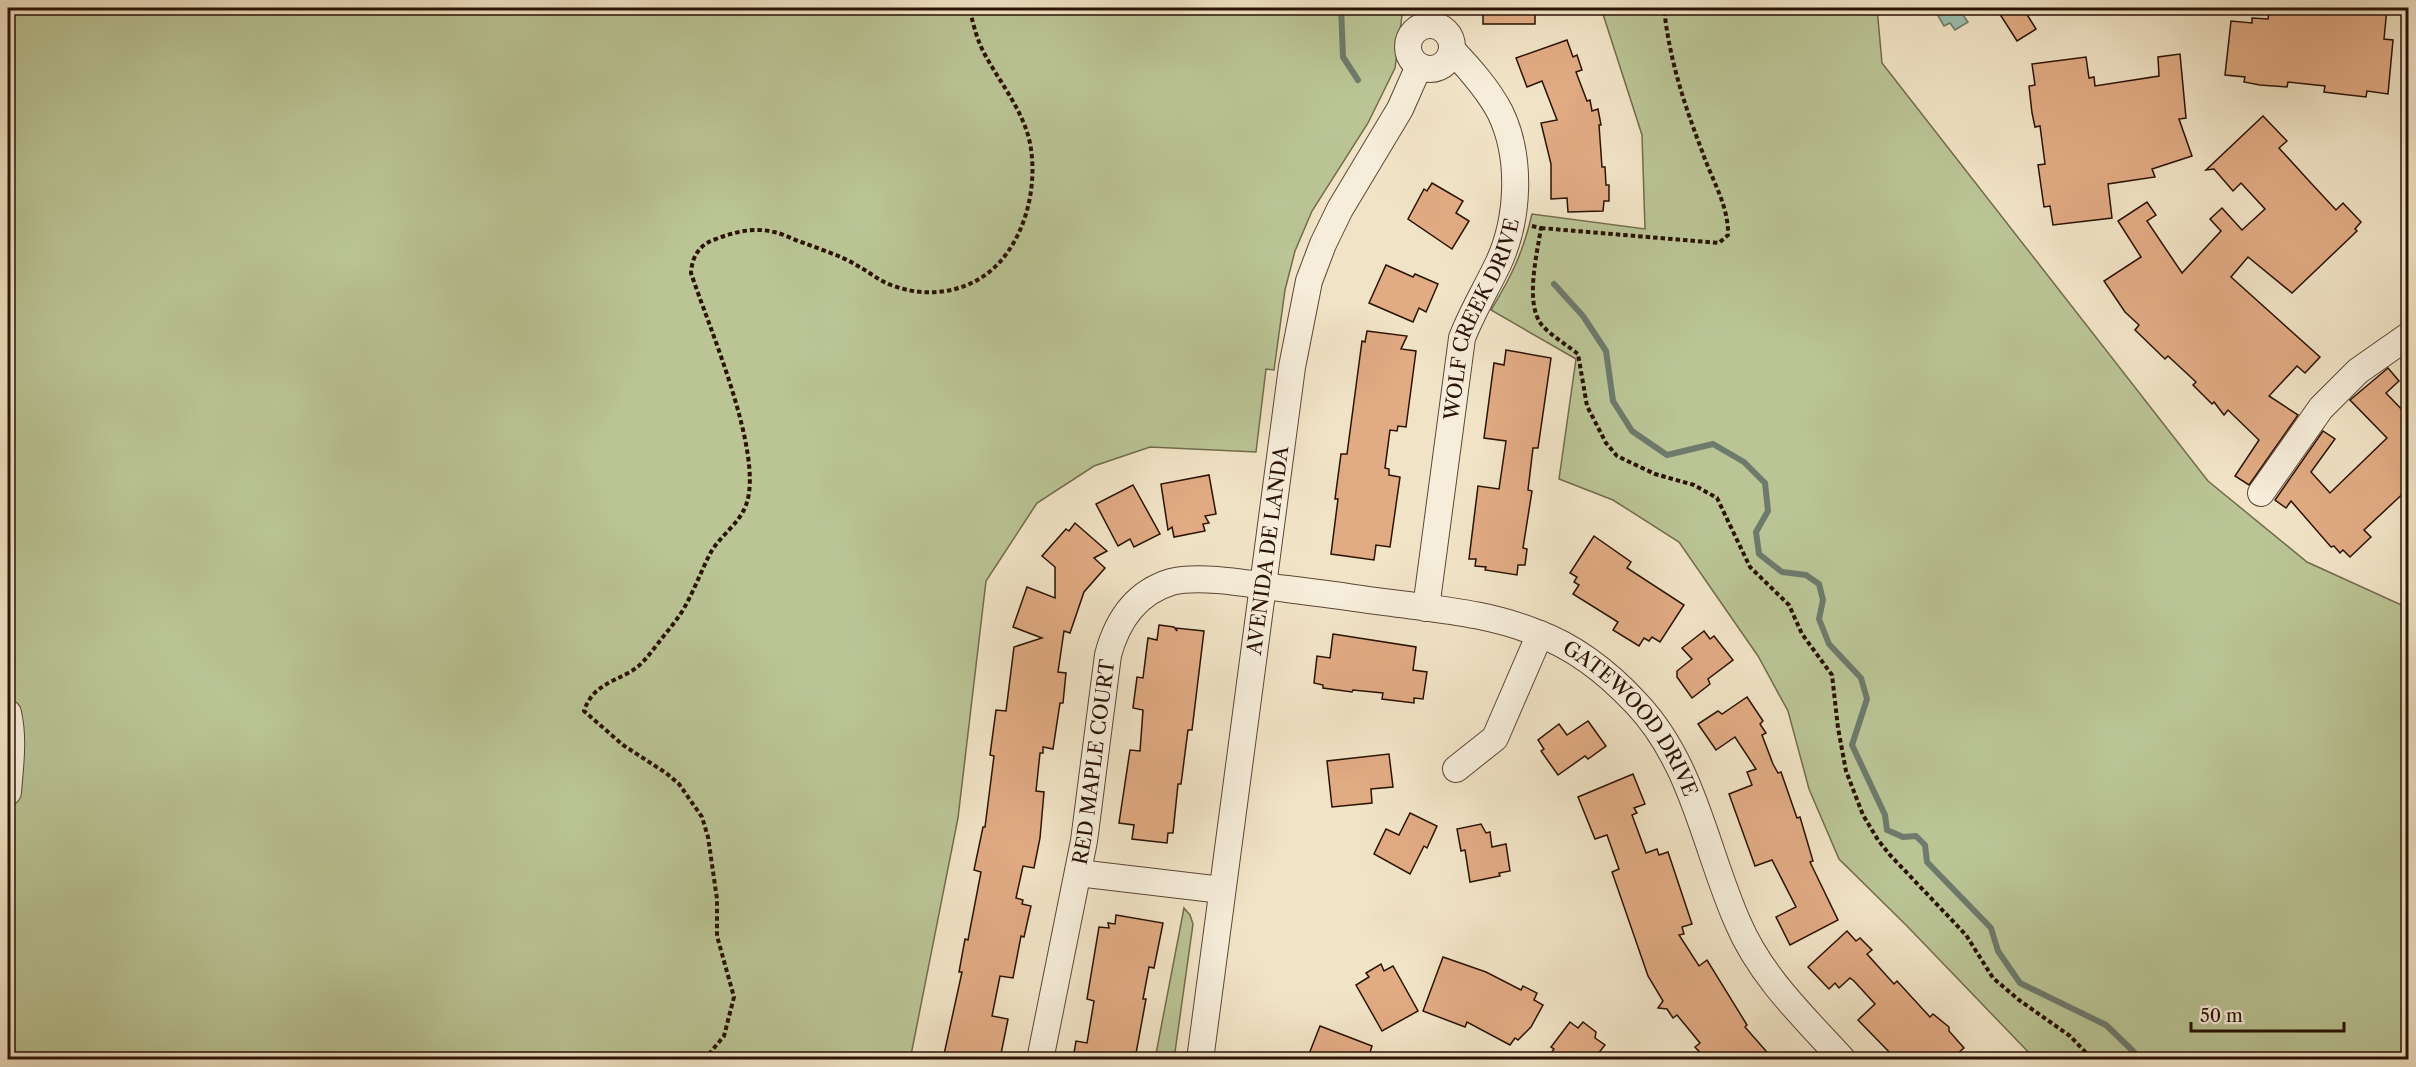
<svg xmlns="http://www.w3.org/2000/svg" width="2416" height="1067" font-family="'Libre Caslon Text',serif">
	<style>
		.green { fill: #bac495; stroke: #726b4d; stroke-width: 1.5 }
		.water { fill: #9cbfaf; stroke: #6e7a6b; stroke-width: 1.5 }
		.lines { fill: none; stroke-linecap: round; stroke-linejoin: round }
		.stream { stroke: #6e7a6b; stroke-width: 6 }
		.building { fill: #e1ab84; stroke: #2a1205; stroke-width: 1.5 }
		.minor-casing { stroke: #5c4635; stroke-width: 28 }
		.path { stroke: #2a1205; stroke-width: 4; stroke-dasharray: 4.5 3; stroke-linecap: butt }
		.minor { stroke: #f6edda; stroke-width: 26 }
		.labels { text-anchor: middle; dominant-baseline: central; stroke-width: 5; stroke-linejoin: round; paint-order: stroke }
		.street-label { font-size: 20px; fill: #2a1205; stroke: #f6edda }
	</style>
	<rect width="100%" height="100%" fill="#f1e4c6"/>
	<filter id="stains"><feTurbulence type="fractalNoise" baseFrequency=".00333" numOctaves="4"/><feColorMatrix values="0 0 0 0 .2 0 0 0 0 .09 0 0 0 0 .02 0 0 0 .5 -.17"/></filter>
	<radialGradient id="worn" r=".72"><stop offset=".6" stop-color="#630" stop-opacity="0"/><stop offset="1" stop-color="#630" stop-opacity=".3"/></radialGradient>
	<g class="green">
		<path d="M8,8H1403L1395,68L1368,123L1312,211L1295,251L1285,290L1274,370L1266,369L1256,452L1150,447L1094,466L1037,503L986,581L958,818L910,1060L8,1059Z"/>
		<path d="M1601,8H1877L1882,63L2208,481L2307,562L2408,608V1059H2035L1906,925L1839,859L1809,789L1788,711L1758,656L1679,542L1613,500L1559,479L1576,359L1491,310C1511,277 1523,253 1532,214L1645,229L1642,135Z"/>
		<path d="M1184,908L1190,915L1193,924L1174,1059H1155Z"/>
	</g>
	<path class="water" d="M1937,8H1967L1969,11L1963,15L1968,22L1955,30L1950,23L1944,26L1934,9Z"/>
	<g class="lines">
		<g class="stream">
			<path d="M1341,8L1343,57L1358,80"/>
			<path d="M1554,284L1583,316L1606,351L1613,401L1632,431L1667,455L1713,444L1744,462L1765,483L1768,511L1756,532L1759,554L1782,572L1806,575L1819,584L1823,600L1819,619L1829,644L1861,678L1867,699L1852,745L1885,815L1887,830L1903,837L1916,836L1925,845L1927,862L1991,928L1998,951L2020,983L2106,1025L2134,1052L2137,1060"/>
		</g>
	</g>
	<g class="building">
		<rect x="1483" y="8" width="52" height="16"/>
		<path d="M1996,8H2023L2036,29L2017,41Z"/>
		<path d="M2291,8H2387L2384,39L2393,40L2388,94L2367,91L2366,97L2340,94L2324,92L2325,86L2288,82L2287,87L2260,85L2244,82L2245,77L2225,75L2231,21L2252,23V18L2268,19L2269,12L2291,14Z"/>
		<path d="M1567,40L1573,57L1577,55L1582,70L1576,72L1587,101L1590,100L1592,111L1598,109L1601,125H1599L1602,167H1605L1606,185H1609V201H1604L1603,211L1568,212L1567,198L1551,199V164L1541,123L1557,120L1542,81L1527,87L1516,58Z"/>
		<path d="M2180,54L2186,118L2179,119L2192,156L2152,169L2155,177L2108,184L2112,218L2053,225L2050,206L2044,207L2038,165L2045,164L2040,126L2035,127L2032,113L2029,86L2035,85L2032,64L2086,57L2089,78L2094,77L2095,86L2159,76L2158,57Z"/>
		<path d="M2263,116L2287,141L2279,148L2310,182L2336,210L2343,203L2361,222L2355,229L2357,231L2292,293L2248,257L2231,277L2320,357L2305,373L2297,366L2269,396L2298,415L2249,485L2235,476L2259,440L2228,410L2224,415L2214,402L2212,404L2193,385L2196,382L2168,356L2165,359L2135,330L2139,325L2125,312L2104,281L2141,257L2118,221L2147,202L2156,215L2147,221L2182,273L2221,231L2210,219L2222,208L2242,230L2265,209L2241,183L2233,191L2214,169L2206,170Z"/>
		<path d="M1432,183L1463,201L1456,213L1469,221L1452,249L1408,219L1424,189L1427,191Z"/>
		<path d="M1386,265L1413,277L1415,274L1438,284L1426,312L1419,308L1413,322L1369,303Z"/>
		<path d="M1367,331L1407,336L1401,349L1416,351L1406,427L1398,426L1397,431L1390,430L1385,468L1389,469V475L1400,477L1390,547L1376,545L1374,560L1331,554L1338,499H1335L1341,454H1347L1362,341L1365,342Z"/>
		<path d="M1506,350L1551,358L1538,448H1533L1528,490L1532,491L1523,548L1527,549L1525,565H1518L1517,575L1485,570L1486,567L1475,566L1476,559H1469L1478,486L1499,489L1506,441L1484,438L1494,363L1504,365Z"/>
		<path d="M2388,368L2399,381L2386,393L2409,417V488L2364,530L2371,537L2350,557L2343,550L2340,553L2334,546L2331,547L2291,501L2286,508L2275,500L2323,431L2335,439L2311,472L2330,493L2387,438L2350,400Z"/>
		<path d="M1209,475L1216,514L1205,516L1209,523L1203,524L1205,531L1174,537L1172,527L1168,530L1161,484Z"/>
		<path d="M1133,485L1160,534L1134,547L1130,539L1118,546L1096,504Z"/>
		<path d="M1075,523L1107,551L1094,558L1105,568L1084,592L1070,633L1064,631L1058,672L1066,673L1063,703H1060L1053,749L1043,747V753H1040L1036,791L1044,792L1040,838L1034,868L1023,866L1016,898L1023,900L1022,904L1031,906L1024,937L1021,936L1013,978L1000,976L992,1016L1008,1019L1000,1059H943L962,972H959L965,939L968,940L981,872L974,870L983,827H985L994,756L990,755L996,710L1006,711L1014,647L1042,638L1013,627L1027,587L1055,598V567L1042,556L1066,529L1069,531Z"/>
		<path d="M1594,536L1631,562L1627,568L1684,605L1660,642L1652,637L1649,641L1644,638L1639,646L1613,630L1618,622L1573,594L1579,585L1574,582L1577,577L1570,573Z"/>
		<path d="M1159,625L1174,627L1177,631L1176,628L1204,631L1192,730H1188L1181,784H1178L1173,833H1168L1167,843L1132,839L1134,825L1119,823L1130,750L1140,751L1143,710L1133,708L1137,677L1143,678L1148,638L1157,640Z"/>
		<path d="M1704,631L1710,639L1714,636L1733,660L1708,679L1710,684L1692,698L1677,677V671L1692,659L1682,648Z"/>
		<path d="M1333,634L1416,647L1413,670L1427,672L1423,699L1414,698V703L1382,699L1383,693L1353,690L1352,692L1323,688V685L1314,683L1317,656L1330,658Z"/>
		<path d="M1747,697L1763,721L1760,724L1766,733L1762,735L1773,764L1778,773L1781,772L1797,818L1800,817L1813,861L1810,862L1838,920L1790,945L1776,917L1796,907L1772,860L1755,866L1729,794L1752,785L1747,772L1756,769L1735,737L1716,750L1698,724L1718,711L1722,714Z"/>
		<path d="M1588,721L1606,746L1588,759L1585,756L1558,775L1541,751L1544,749L1538,740L1559,724L1567,735Z"/>
		<path d="M1389,754L1393,787L1371,789L1372,803L1332,807L1327,761Z"/>
		<path d="M1633,774L1645,804L1634,808L1637,813L1632,815L1646,853L1657,849L1659,855L1668,852L1692,924L1682,927L1684,934L1679,935L1699,966L1707,960L1747,1025L1745,1027L1773,1059H1706L1695,1047L1700,1043L1677,1015L1673,1018L1667,1009L1658,1008L1663,1001L1648,976L1612,872L1619,869L1607,835L1595,839L1578,797Z"/>
		<path d="M1410,813L1437,826L1427,848L1424,846L1410,874L1374,854L1386,829L1399,835Z"/>
		<path d="M1481,824L1486,833L1490,832L1492,847L1506,844L1510,871L1499,873L1500,876L1470,882L1465,850L1461,851L1457,829Z"/>
		<path d="M1116,915L1163,923L1154,968L1149,967L1143,999H1146L1135,1059H1073L1076,1041L1087,1043L1094,1001L1087,999L1099,927L1109,928L1108,923L1115,924Z"/>
		<path d="M1847,931L1856,941L1860,938L1872,950L1867,954L1894,984L1897,981L1930,1017L1933,1014L1949,1027V1031L1964,1048L1951,1059H1896L1858,1020L1875,1004L1854,981L1850,978L1839,988L1835,983L1829,989L1808,967Z"/>
		<path d="M1443,957L1486,972L1521,990L1523,986L1537,993L1534,1000L1543,1005L1531,1027L1518,1040L1515,1038L1510,1045L1467,1022L1465,1027L1423,1011Z"/>
		<path d="M1381,964L1384,971L1393,966L1418,1011L1382,1031L1356,985L1369,977L1366,973Z"/>
		<path d="M1570,1022L1578,1028L1583,1022L1596,1032L1595,1038L1605,1045L1594,1059H1546L1554,1049L1551,1047Z"/>
		<path d="M1320,1026L1372,1046L1368,1059H1313L1314,1056L1309,1054Z"/>
	</g>
	<g class="lines">
		<g class="minor-casing">
			<g id="minor">
				<circle cx="1430" cy="47" r="22"/>
				<path d="M2261,493L2321,408L2358,371L2408,336"/>
				<path id="s1" d="M1426,608L1462,338C1472,312 1486,289 1498,264C1519,219 1522,157 1500,112C1488,89 1470,69 1452,50"/>
				<path d="M8,713C14,738 10,767 8,792"/>
				<path d="M1456,769L1495,738L1540,634"/>
				<path d="M1078,873L1222,890"/>
				<path id="s2" d="M1040,1060L1084,841L1108,655C1117,621 1135,593 1171,582C1201,574 1256,585 1287,589C1328,594 1368,600 1408,605C1453,611 1496,616 1537,633C1575,647 1609,674 1636,703C1694,764 1705,849 1738,923C1761,977 1804,1017 1843,1060"/>
				<path id="s3" d="M1200,1060L1292,367L1309,281L1323,244L1340,209L1400,109L1419,66"/>
			</g>
		</g>
		<g class="path">
			<path d="M1532,226L1541,228C1537,254 1525,302 1541,324C1550,335 1567,345 1578,354L1587,406L1606,443L1617,456L1655,474L1694,485L1717,498L1750,567L1789,605L1802,634L1832,675L1838,728L1846,771L1863,815L1878,840L1890,855L1966,935L1993,978L2019,1000L2070,1036L2093,1060"/>
			<path d="M1541,228L1719,243L1728,235C1729,206 1711,178 1702,151C1684,104 1669,58 1664,8"/>
			<path d="M704,1060L724,1036L734,997L717,936V899L708,837L702,817L679,784L666,773L623,745L584,711C592,687 610,683 630,672C641,666 648,656 656,646C665,634 675,623 683,610C694,591 701,571 711,552C721,535 739,524 746,505C765,455 708,325 691,273C692,256 700,244 716,239C734,232 754,227 774,232C784,234 794,240 804,243C822,250 842,256 858,266C871,273 880,282 894,286C935,301 982,289 1007,253C1028,224 1036,184 1031,149C1026,113 999,82 983,51C976,37 973,22 969,8"/>
		</g>
		<use href="#minor" class="minor"/>
	</g>
	<g class="labels">
		<g class="street-label">
			<text stroke="none"><textPath href="#s1" startOffset="296">WOLF CREEK DRIVE</textPath></text>
			<text stroke="none"><textPath href="#s3" startOffset="514">AVENIDA DE LANDA</textPath></text>
			<text stroke="none"><textPath href="#s2" startOffset="1014">GATEWOOD DRIVE</textPath></text>
			<text stroke="none"><textPath href="#s2" startOffset="303">RED MAPLE COURT</textPath></text>
		</g>
	</g>
	<rect width="2416" height="1067" fill="none" stroke="#f1e4c6" stroke-width="30"/>
	<rect x="9" y="9" width="2398" height="1049" fill="none" stroke="#2a1205" stroke-width="3"/>
	<rect x="15" y="15" width="2386" height="1037" fill="none" stroke="#2a1205" stroke-width="1.5"/>
	<path d="M2191 1022v9h153v-9" fill="none" stroke="#2a1205" stroke-width="3"/>
	<text x="2200" y="1022" font-size="18" fill="#2a1205" stroke="#f6edda" stroke-width="4.5" paint-order="stroke">50 m</text>
	<rect width="100%" height="100%" filter="url(#stains)"/>
	<rect width="100%" height="100%" fill="url(#worn)"/>
</svg>
